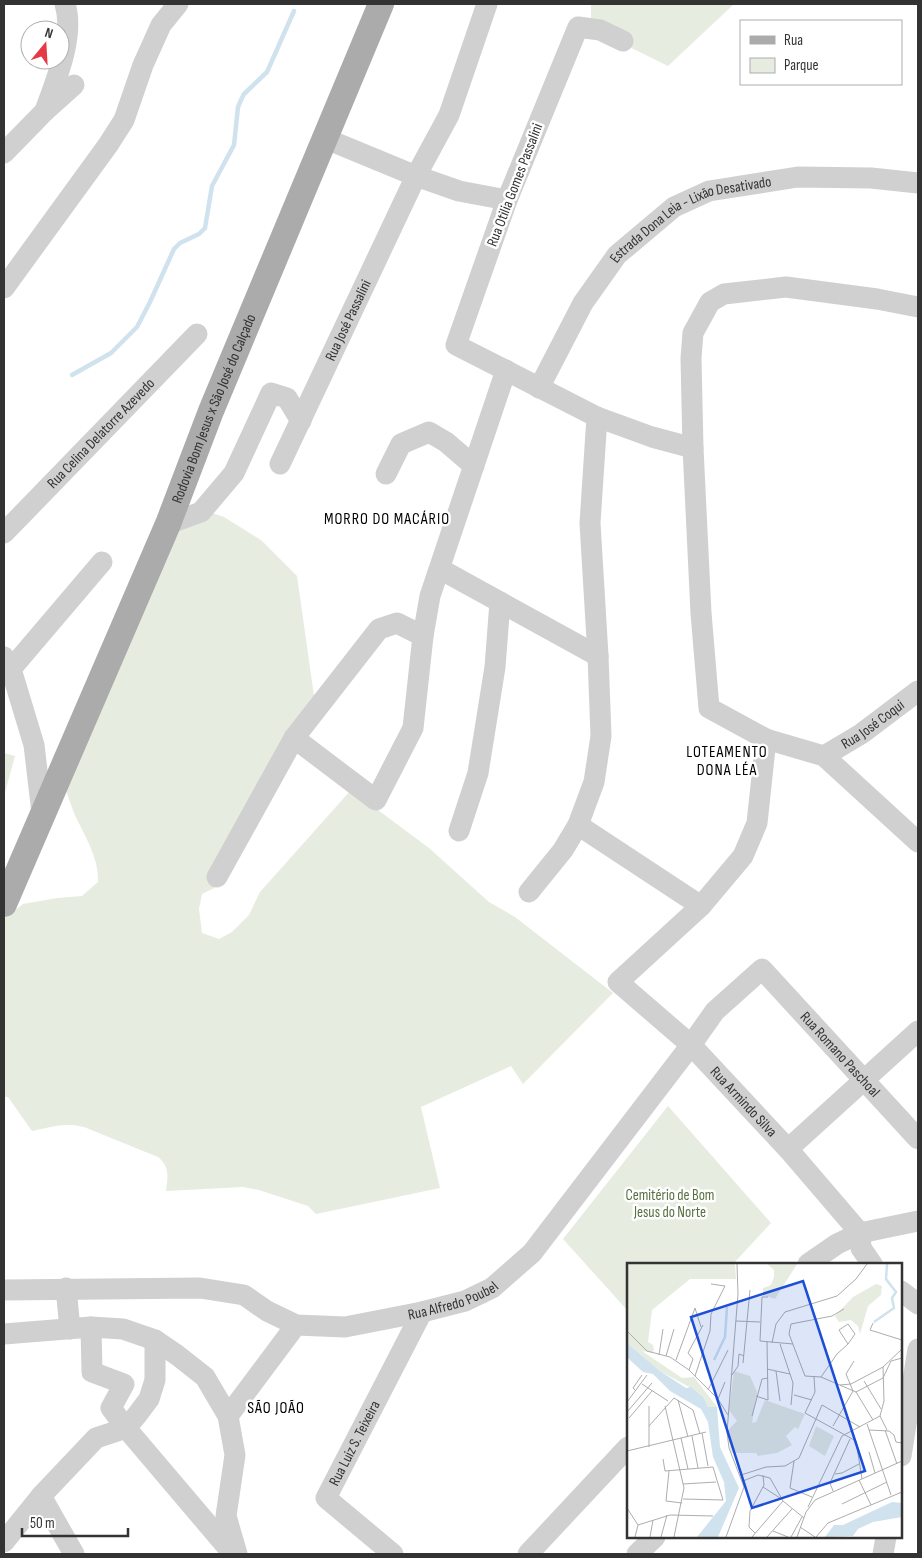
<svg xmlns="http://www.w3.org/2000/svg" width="922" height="1558" font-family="'Sofia Sans Condensed',sans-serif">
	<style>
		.green { fill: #e6ecdf }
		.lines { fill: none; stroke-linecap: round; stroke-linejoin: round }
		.stream { stroke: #cfe2ee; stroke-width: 4.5 }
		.minor { stroke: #d0d0d0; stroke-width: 21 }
		.major { stroke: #ababab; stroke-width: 26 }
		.labels { text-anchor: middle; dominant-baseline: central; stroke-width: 5; stroke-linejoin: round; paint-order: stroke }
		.street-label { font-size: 15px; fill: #333; stroke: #fff }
		.park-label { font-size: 15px; fill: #56703f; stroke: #fff }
		.neighbourhood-label { font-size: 16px; letter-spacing: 1px; fill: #000; stroke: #fff }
		.inset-river { fill: none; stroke: #cfe2ee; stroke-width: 2.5 }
		.inset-road { fill: none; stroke: #adadad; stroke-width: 1 }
		.view { fill: #1d4ed8; fill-opacity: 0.15; stroke: #1d4ed8; stroke-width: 2.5 }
		.inset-edge { fill: none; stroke: #333; stroke-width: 2.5 }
	</style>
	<rect width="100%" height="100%" fill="#fff"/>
	<g class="green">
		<path d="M591,4H734L668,66L591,28Z"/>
		<path d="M192,506L224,517L261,540L297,576L316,710L227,870L214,888L202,894L199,909L202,933L219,939L232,932L249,915L260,892L351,790L429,848L489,902L515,917L613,993L523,1084L511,1066L421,1107L440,1188L316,1214L308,1206L259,1190L243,1187L166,1191C168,1177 170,1167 158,1157L84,1127C66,1122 50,1127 32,1131L8,1097H4V919L23,904L57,898L82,896L98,882C99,857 84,835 74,813C70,802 66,791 62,780L119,650Z"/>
		<path d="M4,753L15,756L4,796Z"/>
		<path d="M668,1106L771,1223L733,1264H628V1311L563,1239Z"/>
	</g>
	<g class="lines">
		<path class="stream" d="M72,375L111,353L137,327L150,302L174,249L180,243L199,234L205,228L212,186L234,145L238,107L241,100L244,94L267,72L294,11"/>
		<g class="minor">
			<path d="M623,41L600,30L578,27L507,200L456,345L597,417L652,437L693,448"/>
			<path d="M45,111C56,80 75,36 65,4"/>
			<path d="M324,138L416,176L459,191L507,200"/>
			<path d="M4,153L45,111L74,85"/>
			<path d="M4,288L108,145L124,120L143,65L161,25L178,4"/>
			<path d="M918,307L877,299L786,287L724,294L710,302L693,333L691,358L693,448L701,613L709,708L766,739L824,756L918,842"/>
			<path id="s1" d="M539,388L583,303L617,255L674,207L709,191L798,177L871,178L918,183"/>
			<path id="s2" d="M280,464L416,176L449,115L487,4"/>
			<path d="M386,474L401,444L429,432L446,442L474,466"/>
			<path d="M168,524L201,512L234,473L271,393L287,398L301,421"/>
			<path id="s3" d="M4,533L197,334"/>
			<path d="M440,569L598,656"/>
			<path d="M4,657L11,669L34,745L42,813"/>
			<path d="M11,669L102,562"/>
			<path d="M294,738L376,800L413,728L423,636L430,596L506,370"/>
			<path id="s4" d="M766,739L757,823L743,856L701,906L618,982L691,1045L788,1149L860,1233"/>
			<path id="s5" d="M824,756L861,734L918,691"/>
			<path d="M578,825L701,906"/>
			<path d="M459,831L478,773L495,667L500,602"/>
			<path d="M217,877L294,738L379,629L397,623L423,636"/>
			<path d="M529,892L563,850L578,825L594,782L601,736L598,656L590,523L597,417"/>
			<path d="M788,1149L918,1031"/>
			<path d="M860,1233L861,1248L872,1264"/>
			<path d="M808,1264L837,1244L860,1233L918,1221"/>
			<path d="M66,1288L70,1329"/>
			<path id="s6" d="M4,1290L200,1288L244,1295L267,1311L296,1325L345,1327L422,1312L465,1301L492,1288L532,1253L691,1045L715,1011L762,969L918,1139"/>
			<path d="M901,1291L918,1304"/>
			<path d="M91,1327L92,1372L124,1384L111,1408L126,1428L233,1554"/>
			<path d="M4,1334L91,1327L123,1329L155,1340L177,1355L205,1377L228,1416L235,1455L226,1516L237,1554"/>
			<path d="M228,1416L296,1325"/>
			<path d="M901,1456L918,1349"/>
			<path d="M41,1496L74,1554"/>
			<path d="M4,1542L41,1496L96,1438L126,1428L137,1415L149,1399L155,1380V1340"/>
			<path id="s7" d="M393,1554L326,1498L422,1312"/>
			<path d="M528,1554L628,1447"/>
			<path d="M637,1554L655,1537"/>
			<path d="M883,1554L886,1537"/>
		</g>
		<path class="major" id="s8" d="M4,904L168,524L211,411L381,4"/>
	</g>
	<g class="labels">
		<g class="street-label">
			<text transform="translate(515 185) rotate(-69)">Rua Otilia Gomes Passalini</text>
			<text stroke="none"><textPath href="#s1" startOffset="239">Estrada Dona Leia - Lixão Desativado</textPath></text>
			<text stroke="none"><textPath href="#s2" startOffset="159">Rua José Passalini</textPath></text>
			<text stroke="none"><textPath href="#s8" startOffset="538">Rodovia Bom Jesus x São José do Calçado</textPath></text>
			<text stroke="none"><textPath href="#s3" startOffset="139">Rua Celina Delatorre Azevedo</textPath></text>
			<text stroke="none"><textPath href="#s5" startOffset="58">Rua José Coqui</textPath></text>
			<text stroke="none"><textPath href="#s6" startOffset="1038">Rua Romano Paschoal</textPath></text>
			<text stroke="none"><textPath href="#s4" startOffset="472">Rua Armindo Silva</textPath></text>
			<text stroke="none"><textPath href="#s6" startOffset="461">Rua Alfredo Poubel</textPath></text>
			<text stroke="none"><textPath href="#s7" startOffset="149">Rua Luiz S. Teixeira</textPath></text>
		</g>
		<g class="park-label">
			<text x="670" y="1195">Cemitério de Bom<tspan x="670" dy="17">Jesus do Norte</tspan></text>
		</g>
		<g class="neighbourhood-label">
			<text x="387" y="519">MORRO DO MACÁRIO</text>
			<text x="727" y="752">LOTEAMENTO<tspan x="727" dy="18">DONA LÉA</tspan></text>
			<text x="276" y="1408">SÃO JOÃO</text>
		</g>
	</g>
	<g transform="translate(627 1263)">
		<rect width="275" height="275" fill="#fff"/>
		<path d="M0,1H108L109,16H63L25,47L21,79L26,82L27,87L25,90L15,88L55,115L67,114L90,144H81L77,135L66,126L33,108L0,80ZM140,1H170L148,36L136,32V25L144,22L147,14V7ZM249,21L255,23L254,32L241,43L233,71L231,63L224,57L212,59L208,53L226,34ZM107,108L123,113L130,129L125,160L129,159L138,137L178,151L171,166L168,164L159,173L165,182L150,190L131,193L129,190H104L100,168L110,158L102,147ZM189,163L207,173L198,193L182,183Z" fill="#e6ecdf"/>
		<path d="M0,80L33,108L59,125L64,124L77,135L81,144H90L93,184L112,225L91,274H70L99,238L97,219L86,194L81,159L74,146L43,128L26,111L16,109L4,98L0,94ZM265,239L275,240V254L246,259L231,266L226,273L198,274L207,262H216Z" fill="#cfe2ee"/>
		<path class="inset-river" d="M247,59L267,45L265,35L269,29L259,16L260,1M87,97L98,74L100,44"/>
		<path class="inset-road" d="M141,34H135L133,78L166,81M68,45L74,64M217,46L205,53L164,61L162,71L178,113L194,114L229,129L246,157M109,58L133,59M246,60L243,67L275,77M0,68L20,88L43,94L62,107L91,136L101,152M145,80L149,61L158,49L210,33L229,16L240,1M153,81L166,120L164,142M32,92L36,66M39,93L47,66M49,97L68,45M116,100L123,27M140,106L163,111M62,107L66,96L61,90L76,62M149,108L153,138M105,112L111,103L112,91L117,93M68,113L83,68L84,51L98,23L84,21M187,114L188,129L178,150L229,178L235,216M194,114L210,91L221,81L228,71L221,61L212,67L221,81M237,118L254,146M15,121L41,138M213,122L224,121L256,104M81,127L101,87M9,128L6,125L15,112M229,129L256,115L264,98L275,95M167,132L185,137M129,133L141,137L140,79M91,136L98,119M51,137L61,174M0,139L20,112M38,143L57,225L47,274M0,149L25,120M0,150V195M125,153L135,116L141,115M253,153L260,167M2,155L25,128M240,161L264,232M22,163L47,135L66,147L73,171M206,163L226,128L219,111L227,98M242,167L262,168L267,172L269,179L275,180M258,167L270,201M75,170L81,203M65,173L71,205M54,175L61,206M22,184V143M0,188L79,169M242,189L248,210M36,196L38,208L86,204L96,237L56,236M167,198L163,225L185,234M42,208L39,238L55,240M208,211L215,210L232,201M114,212L139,204L158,203L172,195L195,142L233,164M232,217L244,242M116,218L131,212L143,215L156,238L177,255M56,221L89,219M136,224L153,235M206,228L203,220L223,176M215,241L260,219M181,244L215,173L253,153L257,138L256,104L275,86M0,245L11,262L8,274M11,262L43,252L86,253M173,264L188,274M146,268L161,274M128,270L122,264L123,248L137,222L136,212M23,274L26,257M34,274L40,252M99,274L117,224L102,185L100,169L111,31L110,1M125,274L156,238M140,274L165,246M164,274L175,254M170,274L179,249L188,237L275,198M189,274L201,260L275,229"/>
		<path class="view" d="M176,18L238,208L125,245L64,54Z"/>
		<rect width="275" height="275" class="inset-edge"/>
	</g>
	<rect width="922" height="1558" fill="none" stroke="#333333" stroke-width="10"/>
	<rect x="740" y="20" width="162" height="65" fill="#ffffff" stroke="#adadad"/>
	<rect x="750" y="36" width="25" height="8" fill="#ababab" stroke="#adadad"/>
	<text x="784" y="45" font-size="15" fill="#333333">Rua</text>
	<rect x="750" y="58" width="25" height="15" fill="#e6ecdf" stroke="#adadad"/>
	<text x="784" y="70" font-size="15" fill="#333333">Parque</text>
	<g transform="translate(45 45) rotate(18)"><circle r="24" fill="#ffffff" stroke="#adadad"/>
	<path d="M0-4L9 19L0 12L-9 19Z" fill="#e63946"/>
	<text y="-8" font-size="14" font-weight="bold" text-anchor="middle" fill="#333333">N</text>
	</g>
	<path d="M22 1528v8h106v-8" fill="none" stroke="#333333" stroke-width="2.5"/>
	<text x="30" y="1528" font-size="15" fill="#333333" stroke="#ffffff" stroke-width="4" paint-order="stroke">50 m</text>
</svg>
